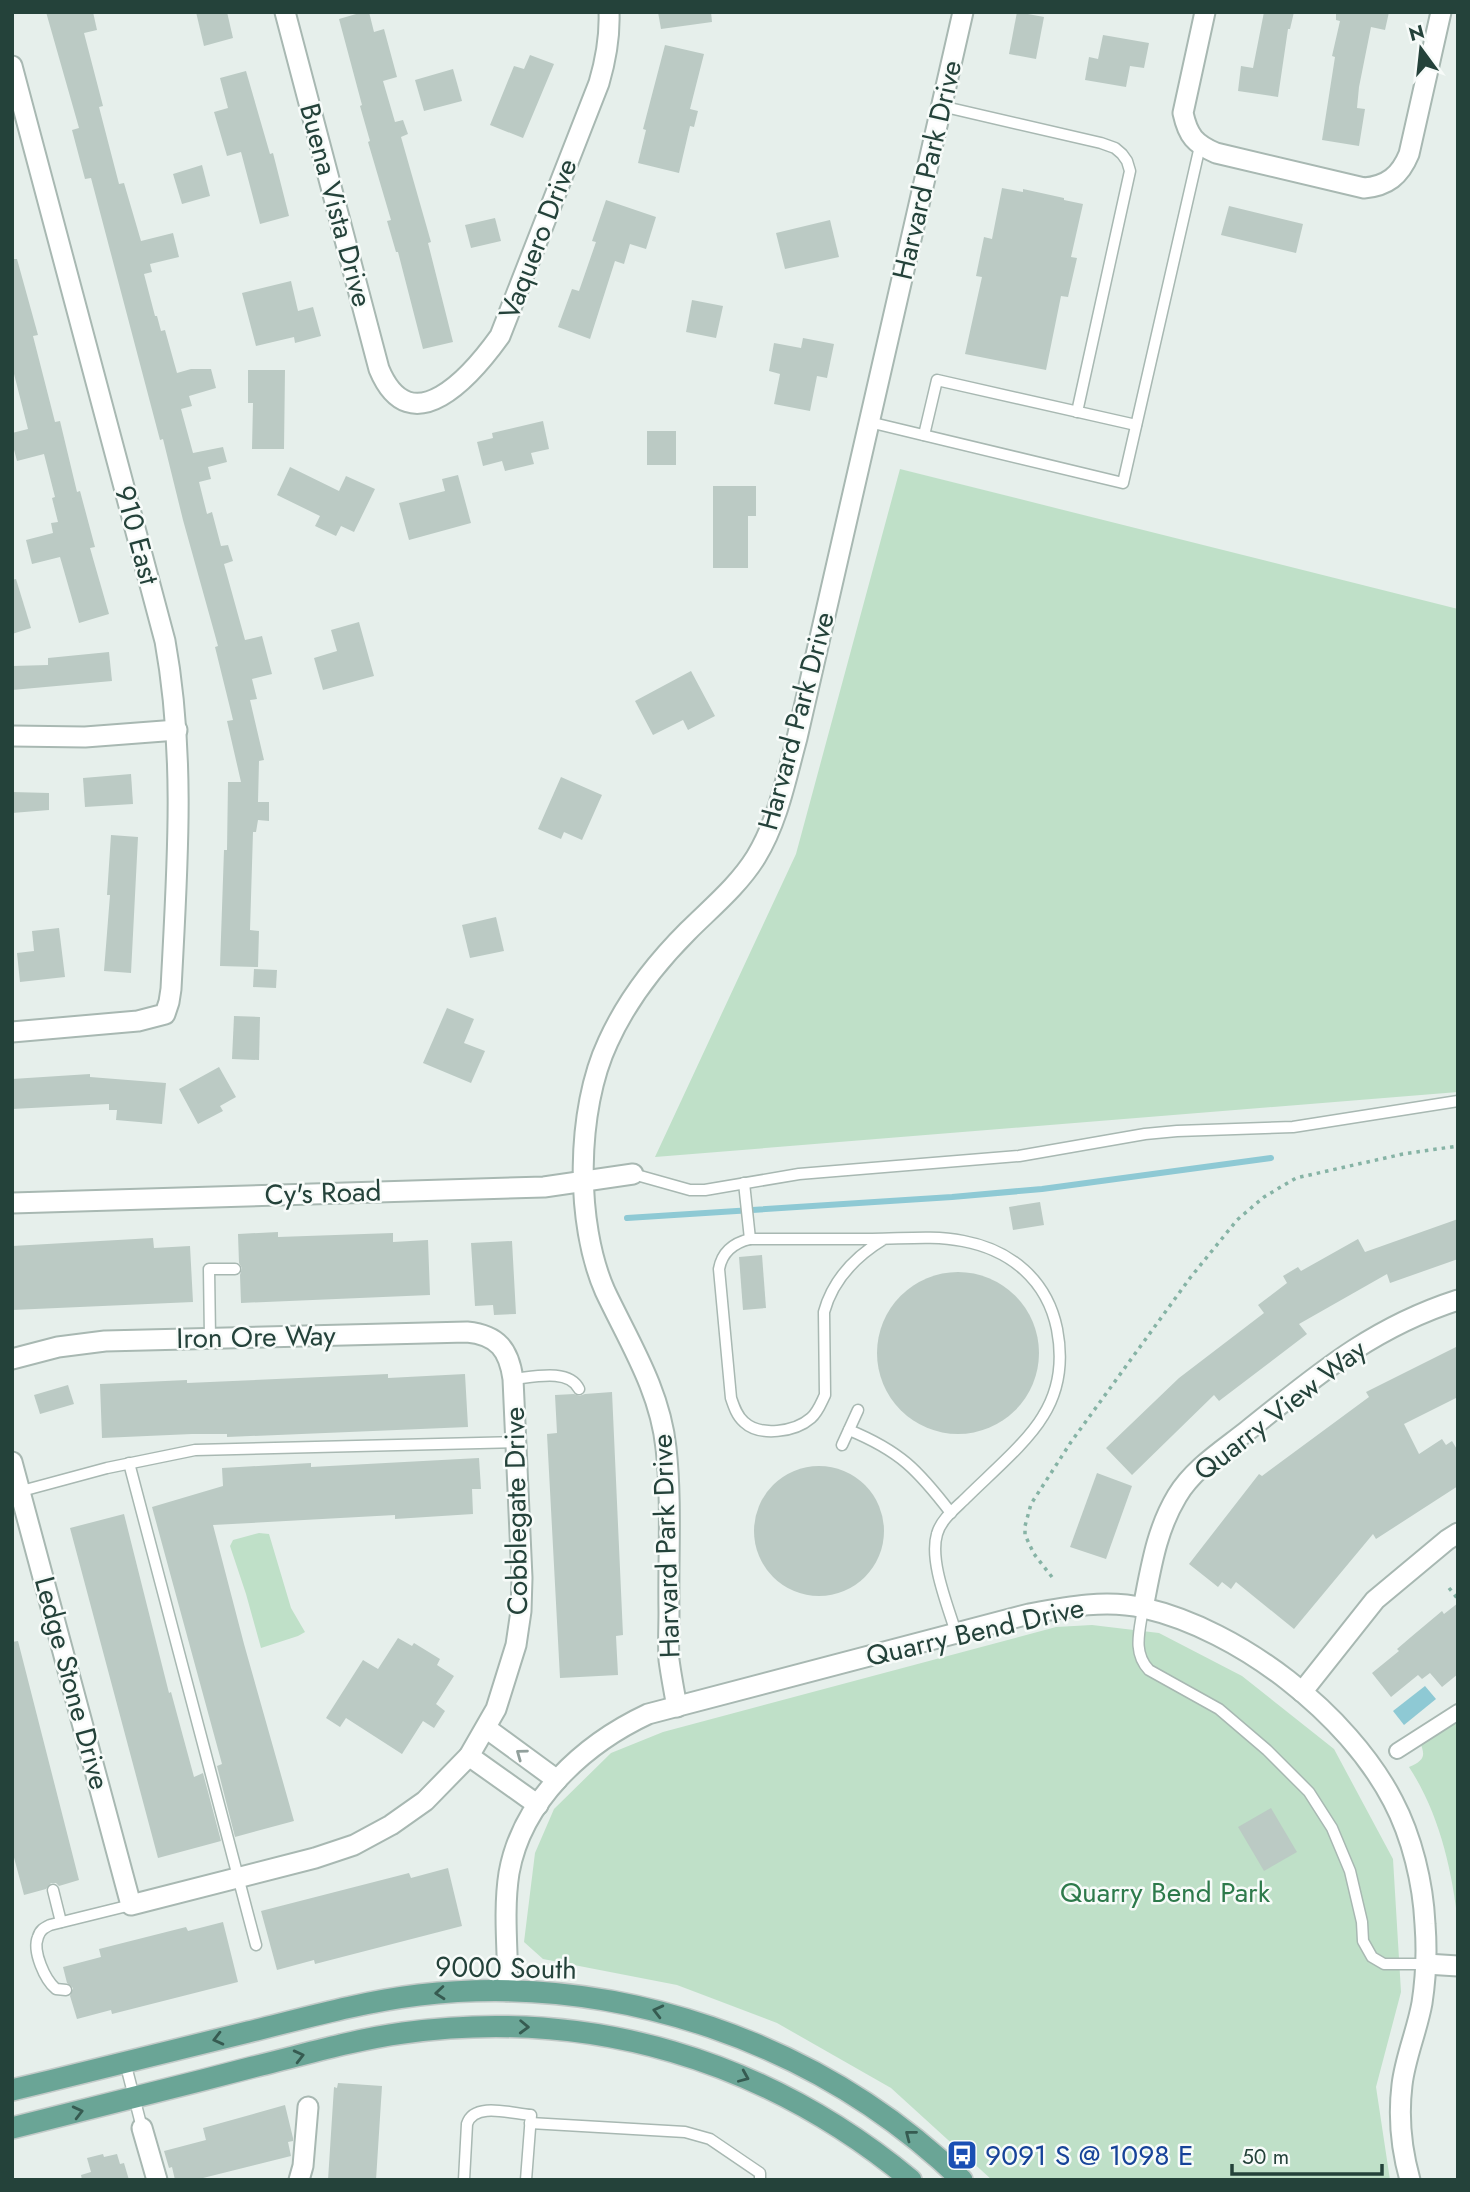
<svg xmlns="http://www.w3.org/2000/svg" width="1470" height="2192" font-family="Jost,sans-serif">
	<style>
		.green { fill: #bfe0c8 }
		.water { fill: #8ec9d4 }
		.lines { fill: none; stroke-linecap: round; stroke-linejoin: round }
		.stream { stroke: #8ec9d4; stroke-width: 6 }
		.building { fill: #bbcac4 }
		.service-casing { stroke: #a8b8b2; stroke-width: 13 }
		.pedestrian-casing { stroke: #a8b8b2; stroke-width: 18 }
		.minor-casing { stroke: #a8b8b2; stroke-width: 23 }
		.primary-casing { stroke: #c2cac8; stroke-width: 24 }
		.path { stroke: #86b3a5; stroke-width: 3.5; stroke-dasharray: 3.5 5; stroke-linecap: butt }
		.service { stroke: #fff; stroke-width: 10 }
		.pedestrian { stroke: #fff; stroke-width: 14 }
		.minor { stroke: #fff; stroke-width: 19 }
		.primary { stroke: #6aa596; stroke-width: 21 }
		.oneway { stroke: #92a09c }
		.oneway2 { stroke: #365b51 }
		.labels { text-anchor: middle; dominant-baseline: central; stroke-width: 5; stroke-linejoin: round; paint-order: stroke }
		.street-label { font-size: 28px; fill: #24423a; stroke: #f7fbf9 }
		.park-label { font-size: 28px; fill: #2d7a4b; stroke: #f7fbf9 }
		.transit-label { font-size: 28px; fill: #164399; stroke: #f7fbf9; text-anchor: start }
	</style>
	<rect width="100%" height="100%" fill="#e6efeb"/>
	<g class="green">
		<path d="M900,469L1458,609V1092L655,1157L796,854Z"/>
		<path d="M259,1533L269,1534L291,1608L305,1632L298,1636L261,1648L246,1594L230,1546L233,1540Z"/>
		<path d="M1092,1625L1159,1633L1242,1676L1334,1749L1393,1859L1401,1992L1376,2087L1390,2180H992L891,2088L777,2023L677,1985L543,1959L524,1942L535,1853L554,1809L611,1753L663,1732L1056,1627Z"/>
		<path d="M1458,1714V1923C1452,1869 1439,1813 1409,1767C1425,1760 1426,1756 1419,1740Z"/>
	</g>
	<path class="water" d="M1425,1686L1436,1699L1404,1725L1393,1711Z"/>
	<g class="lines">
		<path class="stream" d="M627,1218L952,1197L1042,1189L1271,1158"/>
	</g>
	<g class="building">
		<path d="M46,12H93L97,30L84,33L103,106L99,107L119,184L124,183L141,241L173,233L179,257L150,264L152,272L144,274L155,316H157L161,331L165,330L177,373L191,369H211L216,388L189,396L192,406L181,409L193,453L223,447L227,462L208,467L211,479L199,482L207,514L212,512L221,546L228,545L233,561L224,564L245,640L262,636L272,674L252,679L257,699L250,700L264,760L259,761L258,802H269V821L258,820L256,832H253L250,930L259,931L258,967L220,966L224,850H227L228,782H241L227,721L233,720L215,647L218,646L183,520L163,439L160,440L91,178L85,179L72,130L79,128Z"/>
		<path d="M196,12H227L233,38L204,46Z"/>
		<path d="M363,12H369L374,32L384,29L397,77L383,81L395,122L403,120L408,134L401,137L431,242L428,243L453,342L423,349L398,252H396L387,221L391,220L368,142L370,141L360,106L362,105L339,19Z"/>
		<path d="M658,12H711L712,22L661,29Z"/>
		<path d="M1017,12L1044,17L1036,59L1009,54Z"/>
		<path d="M1264,12H1294L1290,29H1288L1278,97L1238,91L1241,66L1253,68Z"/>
		<path d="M1336,12H1389L1385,30L1371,27L1359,87L1357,108L1365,109L1359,146L1322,140L1335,57L1332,56L1340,21L1336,20Z"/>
		<path d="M1103,35L1149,43L1144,68L1130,66L1126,87L1085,80L1089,57L1098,59Z"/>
		<path d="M665,45L704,54L690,109L698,111L694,127L690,126L679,173L638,163L646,130L643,129Z"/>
		<path d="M530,55L554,64L523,138L490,125L514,66L524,69Z"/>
		<path d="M453,69L462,101L424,111L415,80Z"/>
		<path d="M246,71L270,154L273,153L289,216L260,224L241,152L227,156L214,112L228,108L220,78Z"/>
		<path d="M202,165L210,196L182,204L173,174Z"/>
		<path d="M1002,188L1023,192V189L1064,198V200L1083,204L1071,257L1077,258L1068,297L1061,296L1046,370L965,354L982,277L976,276L984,237L992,239Z"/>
		<path d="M606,200L656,217L646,249L630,244L624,264L615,261L590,339L558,327L572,289L579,291L596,242L592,241Z"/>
		<path d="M1229,206L1303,224L1296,253L1221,235Z"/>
		<path d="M495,218L501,241L471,248L465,225Z"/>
		<path d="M830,220L839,257L785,269L776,233Z"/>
		<path d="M12,259H17L38,335L33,336L55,422L60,421L77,492L80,491L95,547L90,548L109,614L79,623L60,557L32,564L26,540L53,533L51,523L58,522L52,498L55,497L44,454L17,461L12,442V433L28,429L12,366Z"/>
		<path d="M291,281L298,311L313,307L321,336L295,343L294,337L256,346L242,293Z"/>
		<path d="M692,300L723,306L716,338L686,332Z"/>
		<path d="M803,338L834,344L827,378L817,376L810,411L774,404L780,374L769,371L774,343L801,348Z"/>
		<path d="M248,370H285L284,449H252L253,403H248Z"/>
		<path d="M543,421L549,449L531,453L534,464L505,471L502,461L483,466L477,442L493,438L492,433Z"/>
		<rect x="647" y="431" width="29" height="34"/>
		<path d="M290,467L339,491L346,476L375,489L354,532L341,526L336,536L315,526L320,516L277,495Z"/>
		<path d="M458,475L471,523L409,540L399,503L445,491L442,479Z"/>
		<path d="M713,486H756V516H748V568H713Z"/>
		<path d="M16,579L31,628L12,634V580Z"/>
		<path d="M359,622L374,676L323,690L314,658L337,651L331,630Z"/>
		<path d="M109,652L112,681L12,690V666L48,665V658Z"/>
		<path d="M691,671L715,716L688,730L683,720L653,735L635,701Z"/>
		<path d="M131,774L133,804L85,807L83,778Z"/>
		<path d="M561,777L602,795L582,840L564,832L561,839L538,829Z"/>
		<path d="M12,792L49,793V810L12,813Z"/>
		<path d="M111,835L138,837L131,973L104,971L110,895H107Z"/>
		<path d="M496,917L504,951L470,958L462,925Z"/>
		<path d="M59,928L65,977L20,982L17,953L34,951L32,931Z"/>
		<path d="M254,969L277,970L276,988L253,987Z"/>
		<path d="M447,1008L474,1019L464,1043L485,1051L471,1083L423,1063Z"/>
		<path d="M234,1016L260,1017L259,1060L232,1059Z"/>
		<path d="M219,1067L236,1097L220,1106L223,1111L198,1124L179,1089Z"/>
		<path d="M90,1074V1077L166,1083L162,1124L116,1120L117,1110H109V1104L12,1109V1079Z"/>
		<path d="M1040,1202L1044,1225L1013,1230L1009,1207Z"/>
		<path d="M1458,1219V1259L1390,1283L1387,1274L1299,1324L1307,1334L1219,1401L1214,1395L1132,1475L1106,1448L1179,1378L1264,1313L1258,1305L1287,1283L1283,1276L1298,1267L1301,1271L1358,1239L1365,1252Z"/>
		<path d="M278,1232V1237L393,1233V1242L428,1240L430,1295L241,1303L240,1275L242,1268L239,1263L238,1234Z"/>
		<path d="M153,1238L154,1248L190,1246L193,1302L12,1310V1246Z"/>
		<path d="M512,1241L516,1314L494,1315L493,1305L475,1306L471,1243Z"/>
		<path d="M762,1255L766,1308L743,1310L739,1257Z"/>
		<circle cx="958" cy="1353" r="81"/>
		<path d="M1458,1346V1397L1404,1424L1419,1454L1442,1439L1446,1445L1452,1441L1458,1451V1486L1376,1539L1373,1534L1294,1629L1236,1582L1231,1589L1222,1582L1218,1587L1189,1564L1259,1474L1262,1476L1369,1397L1366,1392Z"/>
		<path d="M388,1374V1378L465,1374L468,1427L227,1437V1434H192L102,1438L100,1384L187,1380V1383Z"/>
		<path d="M68,1385L74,1404L40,1414L34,1395Z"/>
		<path d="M612,1392L623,1635L616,1636L618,1675L560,1678L547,1434L557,1433L555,1395L574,1394L579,1396L585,1394Z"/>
		<path d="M479,1458L481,1489H472L473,1514L395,1519V1515L213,1525L244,1644L294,1821L235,1837L217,1766L222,1764L152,1507L223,1486L222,1468L311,1463V1467Z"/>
		<circle cx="819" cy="1531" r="65"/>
		<path d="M1097,1473L1132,1486L1106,1559L1070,1547Z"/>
		<path d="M124,1514L169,1693L171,1692L194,1777L203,1773L221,1841L158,1858L70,1528Z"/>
		<path d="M1458,1603V1674L1442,1687L1430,1673L1422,1679L1418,1675L1391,1697L1372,1673L1399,1651L1397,1649L1411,1637L1442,1611L1444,1614Z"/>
		<path d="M398,1638L412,1646L414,1643L440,1659L437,1665L454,1676L436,1704L445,1711L434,1728L423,1721L402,1754L346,1718L340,1727L326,1718L363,1660L378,1669Z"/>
		<path d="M18,1641L79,1880L59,1886L56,1883H51L46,1889L24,1895L12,1850V1642Z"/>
		<path d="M1271,1808L1297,1852L1264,1871L1238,1827Z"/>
		<path d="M448,1868L462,1926L315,1964L314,1960L277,1970L261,1911L409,1873L411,1878Z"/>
		<path d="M223,1922L238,1982L112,2014L111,2010L77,2019L70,1996L73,1988L67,1983L63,1967L101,1957L99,1949L186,1927L188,1931Z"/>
		<path d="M338,2083L382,2086L376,2180H328L334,2087L337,2088Z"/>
		<path d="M285,2105L293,2138V2141L288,2142L291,2156L195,2180H175L172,2167L169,2168L164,2151L206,2140L203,2128Z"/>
		<path d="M103,2154L104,2157L117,2154L120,2164L124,2163L129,2180H82L81,2175L91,2172L87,2158Z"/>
	</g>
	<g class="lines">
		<g class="service-casing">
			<g id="service">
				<path d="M941,106L1101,143L1115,148L1122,154L1127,161L1130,171L1077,412"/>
				<path d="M869,422L1123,483L1200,146"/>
				<path d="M924,435L937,380L1136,425"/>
				<path d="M633,1174L690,1190H705L799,1174L1019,1156L1145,1134L1177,1131L1293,1127L1458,1101"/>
				<path d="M744,1183L750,1239"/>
				<path d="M884,1239C856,1256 833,1279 824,1312L825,1395C821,1403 818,1412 811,1418C795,1432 760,1437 744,1422C737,1416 734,1407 731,1398L719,1269C722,1252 733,1243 750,1239C791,1239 831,1239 872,1239C902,1239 933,1235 963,1241C1011,1250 1047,1280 1057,1329C1063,1360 1060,1389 1043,1416C1027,1443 990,1474 967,1497C956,1508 941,1519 937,1534C929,1561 948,1606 956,1633"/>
				<path d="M210,1338L209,1269H235"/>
				<path d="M513,1379C533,1377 569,1368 579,1389"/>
				<path d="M849,1430C900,1451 918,1470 951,1513"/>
				<path d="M842,1445L858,1410"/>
				<path d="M129,1463L256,1945"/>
				<path d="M18,1492L107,1468L195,1450L517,1442"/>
				<path d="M1143,1608C1140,1630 1132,1652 1149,1670L1219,1709L1267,1750L1309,1792L1332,1828L1350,1871L1362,1922L1363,1941L1372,1957L1384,1964H1426"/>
				<path d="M53,1890L61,1922"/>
				<path d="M66,1990L56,1989C45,1980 32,1951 38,1937C40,1930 44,1928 50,1925L131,1905"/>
				<path d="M125,2062L142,2128"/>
				<path d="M530,2123L685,2132L710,2139L760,2173V2180"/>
				<path d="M464,2180L467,2124C474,2101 513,2114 531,2115L526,2180"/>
			</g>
		</g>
		<g class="pedestrian-casing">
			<path id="pedestrian" d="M1397,1751L1458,1712"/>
		</g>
		<g class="minor-casing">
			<g id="minor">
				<path d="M285,12L379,369C411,446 472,375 500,336L599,83C606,59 610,37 609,12"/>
				<path d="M1205,12L1183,113C1188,136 1195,144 1216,153L1364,188C1387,186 1400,176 1409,154L1441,12"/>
				<path d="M12,66L165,641C186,756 177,872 171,989L169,1002L165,1014L138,1021L12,1032"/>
				<path d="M12,736L85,737L177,730"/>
				<path d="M12,1203L544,1187L633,1174"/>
				<path d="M12,1359L58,1347L105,1341L467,1332C498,1335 509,1350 513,1379L522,1578L521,1611L516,1645L496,1709L469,1756L425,1801L391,1825L354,1845L315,1858L131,1905L12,1462"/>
				<path d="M1143,1608C1151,1568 1156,1531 1177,1496C1193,1469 1223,1450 1247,1431C1317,1375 1371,1328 1458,1300"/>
				<path d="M1302,1692L1375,1600L1447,1540L1458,1533"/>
				<path d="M677,1707C674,1691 671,1675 669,1660C668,1644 669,1628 669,1612C668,1558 672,1502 666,1448C660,1390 629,1342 605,1291C575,1223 576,1110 608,1042C627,1000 655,964 688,931C711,908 738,886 756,857C778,821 786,778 797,738L963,12"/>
				<path d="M486,1728L557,1780"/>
				<path d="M469,1756L538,1805"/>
				<path d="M1426,1964L1458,1966"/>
				<path d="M508,1991C508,1953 503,1911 509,1873C522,1800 584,1744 648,1714L1029,1614C1066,1607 1106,1599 1144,1608C1240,1630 1348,1714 1393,1801C1412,1837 1423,1883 1425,1924C1427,1950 1426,1977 1422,2003C1417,2031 1405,2058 1402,2085C1398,2118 1401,2148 1410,2180"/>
				<path d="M142,2128L157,2180"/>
				<path d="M299,2180L303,2166L308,2107"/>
			</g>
		</g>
		<g class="primary-casing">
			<g id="primary">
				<path d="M12,2090C91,2071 170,2051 248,2032C305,2018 361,2002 419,1995C616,1972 819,2042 962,2180"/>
				<path d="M12,2128C93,2108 173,2088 253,2067C303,2055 352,2040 403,2033C590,2007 766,2060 911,2180"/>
			</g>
		</g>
		<g class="path">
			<path d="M1052,1577L1034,1554L1025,1535V1526L1031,1504L1071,1442L1190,1278L1237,1220L1264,1197L1296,1178L1403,1154L1458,1146"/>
			<path d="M1449,1588L1458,1599"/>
		</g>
		<use href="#service" class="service"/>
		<use href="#pedestrian" class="pedestrian"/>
		<use href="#minor" class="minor"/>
		<use href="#primary" class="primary"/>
	</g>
	<defs><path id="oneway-chevron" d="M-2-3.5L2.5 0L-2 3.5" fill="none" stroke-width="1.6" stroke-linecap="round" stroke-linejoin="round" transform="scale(1.75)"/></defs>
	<use class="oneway" href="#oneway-chevron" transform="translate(521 1754) rotate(-144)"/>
	<g class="oneway2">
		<use href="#oneway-chevron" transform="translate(440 1993) rotate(175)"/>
		<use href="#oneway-chevron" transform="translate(658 2011) rotate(-166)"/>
		<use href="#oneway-chevron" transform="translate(524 2027) rotate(2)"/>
		<use href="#oneway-chevron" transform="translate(218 2039) rotate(166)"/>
		<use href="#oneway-chevron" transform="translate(299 2056) rotate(-14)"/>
		<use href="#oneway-chevron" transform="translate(744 2077) rotate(23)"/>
		<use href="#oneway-chevron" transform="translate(78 2112) rotate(-14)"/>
		<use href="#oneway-chevron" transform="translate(910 2135) rotate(-142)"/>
	</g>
	<defs>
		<g id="bus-square" transform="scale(1.575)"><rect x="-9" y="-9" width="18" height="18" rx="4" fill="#1a4fb4" stroke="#f7fbf9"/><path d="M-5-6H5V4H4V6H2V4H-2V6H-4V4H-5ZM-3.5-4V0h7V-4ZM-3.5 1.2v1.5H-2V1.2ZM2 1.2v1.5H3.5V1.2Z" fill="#fff"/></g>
	</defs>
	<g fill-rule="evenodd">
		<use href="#bus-square" x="962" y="2155"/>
	</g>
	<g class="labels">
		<g class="street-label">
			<text transform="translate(927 170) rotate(-77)">Harvard Park Drive</text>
			<text transform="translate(336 205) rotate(75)">Buena Vista Drive</text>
			<text transform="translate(538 239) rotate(-69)">Vaquero Drive</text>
			<text transform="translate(137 535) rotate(75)">910 East</text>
			<text transform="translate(796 721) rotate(-75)">Harvard Park Drive</text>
			<text transform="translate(323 1193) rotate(-2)">Cy's Road</text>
			<text transform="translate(256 1337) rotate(-1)">Iron Ore Way</text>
			<text transform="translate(1280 1410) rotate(-38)">Quarry View Way</text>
			<text transform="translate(516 1511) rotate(-91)">Cobblegate Drive</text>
			<text transform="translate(666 1546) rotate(-92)">Harvard Park Drive</text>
			<text transform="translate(975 1632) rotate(-13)">Quarry Bend Drive</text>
			<text transform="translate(72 1683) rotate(75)">Ledge Stone Drive</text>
			<text transform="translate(506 1968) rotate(1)">9000 South</text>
		</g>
		<g class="park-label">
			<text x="1165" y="1892">Quarry Bend Park</text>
		</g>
		<g class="transit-label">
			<text x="985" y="2155">9091 S @ 1098 E</text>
		</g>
	</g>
	<rect width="1470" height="2192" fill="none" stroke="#24423a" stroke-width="28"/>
	<g transform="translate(1421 49) rotate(345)" stroke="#f7fbf9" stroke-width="5" paint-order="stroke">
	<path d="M0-5L12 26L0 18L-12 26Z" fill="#24423a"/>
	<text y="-10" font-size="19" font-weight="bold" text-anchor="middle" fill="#24423a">N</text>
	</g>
	<path d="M1232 2164v10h150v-10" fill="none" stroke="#24423a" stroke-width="3.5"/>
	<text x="1242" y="2164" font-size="21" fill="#24423a" stroke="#f7fbf9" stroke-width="5" paint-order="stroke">50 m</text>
</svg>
